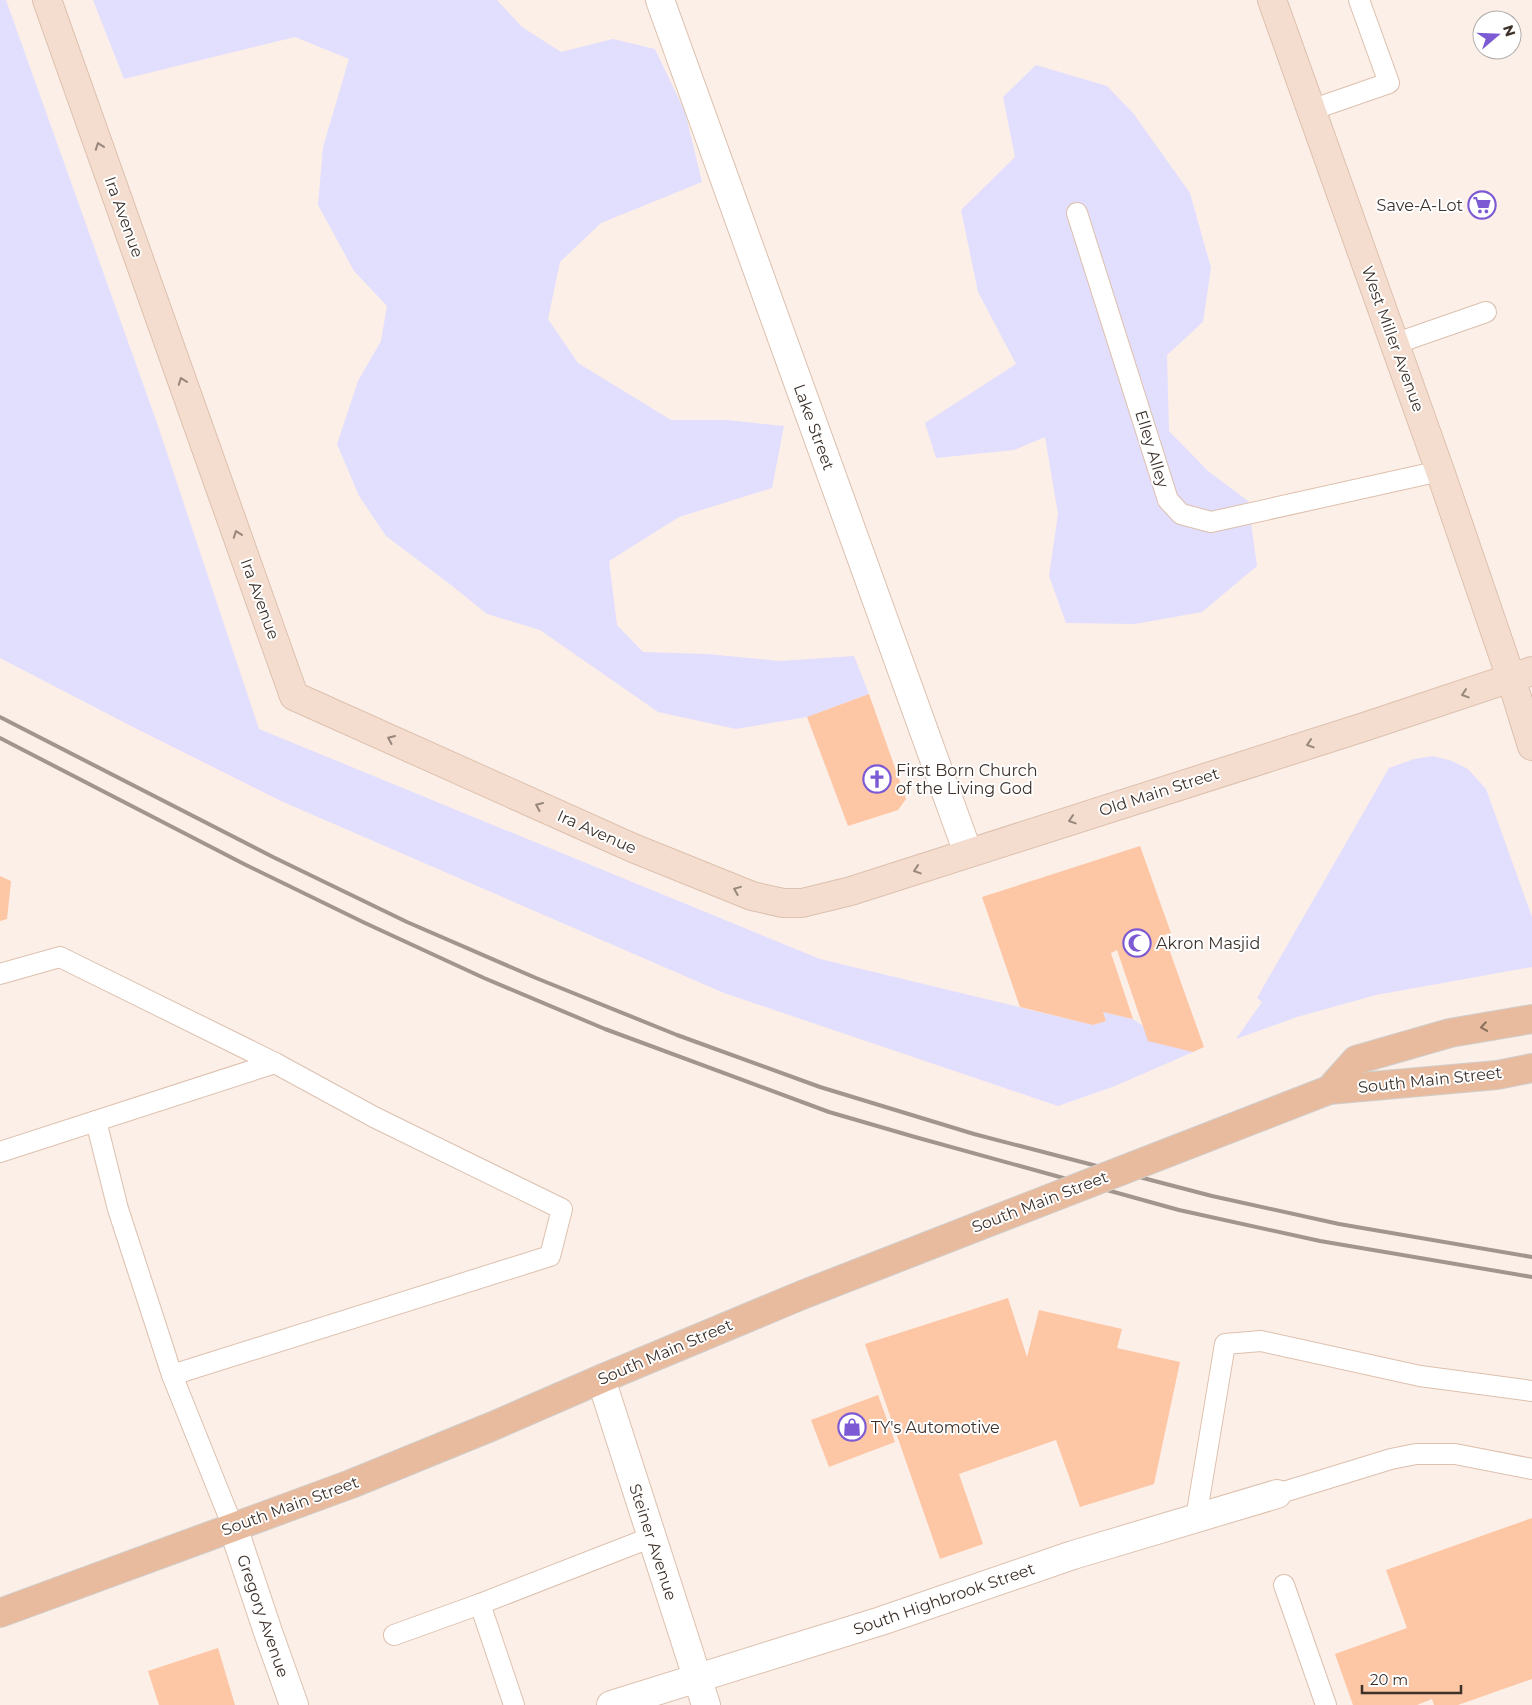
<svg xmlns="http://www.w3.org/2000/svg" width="1532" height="1705" font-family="Montserrat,sans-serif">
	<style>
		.green { fill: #e2defd }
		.building { fill: #fdc6a5 }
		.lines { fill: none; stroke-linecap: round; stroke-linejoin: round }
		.lane-casing { stroke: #ddc0ae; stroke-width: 22 }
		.street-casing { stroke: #ddc0ae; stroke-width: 30 }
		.secondary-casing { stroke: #ddc0ae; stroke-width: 30 }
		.primary-casing { stroke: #d0cecc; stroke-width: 30 }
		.lane { stroke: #fff; stroke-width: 20 }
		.street { stroke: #fff; stroke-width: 28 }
		.secondary { stroke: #f4ddce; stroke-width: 28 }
		.primary { stroke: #e8bb9e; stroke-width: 28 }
		.rail { stroke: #a1958e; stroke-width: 4 }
		.primary-bridge-casing { stroke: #d0cecc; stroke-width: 30; stroke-linecap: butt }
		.primary-bridge { stroke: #e8bb9e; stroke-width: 28 }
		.oneway { stroke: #98877c }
		.oneway2 { stroke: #8a6f5e }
		.labels { text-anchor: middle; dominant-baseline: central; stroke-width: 4; stroke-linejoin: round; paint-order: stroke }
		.poi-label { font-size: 16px; fill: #3d312a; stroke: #fff; text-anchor: start }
		.street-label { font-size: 16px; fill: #3d312a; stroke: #fff }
	</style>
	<rect width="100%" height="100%" fill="#fcefe8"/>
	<g class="green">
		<path d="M0,0H6L157,423L259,729L820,959L1093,1025L1106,1021L1103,1012L1133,1019L1143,1026L1193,1052L1115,1086L1058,1106L724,993L281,801L131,726L0,658Z"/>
		<path d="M93,0H497L522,27L561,52L613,39L655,49L685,112L702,182L601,223L560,262L548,319L578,363L671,420H727L784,426L772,488L679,517L609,561L617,625L643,652L707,654L780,661L854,656L869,694L807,717L736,729L658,712L540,630L487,614L451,585L386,536L359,496L337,444L358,381L381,341L387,306L354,271L318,205L323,147L349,59L295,37L124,79Z"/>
		<path d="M1036,65L1107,86L1133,113L1190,193L1211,268L1203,322L1167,355L1169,431L1208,471L1248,501L1257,566L1202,612L1135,624L1066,623L1049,576L1058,514L1045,437L1014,450L936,458L925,423L1016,364L978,292L961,210L1015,157L1003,97Z"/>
		<path d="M1433,756L1452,761L1468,769L1486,789L1532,917V967L1376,995L1297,1017L1236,1039L1262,1002L1257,998L1389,768L1414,759Z"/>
	</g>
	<g class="building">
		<path d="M869,694L906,799L898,810L848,826L807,717Z"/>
		<path d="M1140,846L1171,933L1164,935L1204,1047L1193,1052L1148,1041L1117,950L1111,953L1133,1019L1103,1012L1106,1021L1093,1025L1020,1007L982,897Z"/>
		<path d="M0,876L11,881L7,919L0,921Z"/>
		<path d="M1008,1298L1027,1357L1039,1310L1122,1329L1117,1348L1180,1362L1154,1484L1080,1507L1056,1440L959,1474L983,1544L940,1559L865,1344Z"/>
		<path d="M878,1395L895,1442L829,1467L811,1420Z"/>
		<path d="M1532,1518V1679L1458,1705H1434L1432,1699L1417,1705H1353L1335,1654L1407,1628L1386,1570Z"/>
		<path d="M218,1648L235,1705H159L148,1671Z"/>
	</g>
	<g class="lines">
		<g class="lane-casing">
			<g id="lane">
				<path d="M1311,110L1389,83L1359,0"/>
				<path d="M1077,213L1168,500L1181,514L1211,522L1440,471"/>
				<path d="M1394,344L1486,312"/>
				<path d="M0,974L60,957L275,1063L374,1117L562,1209L550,1256L172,1375"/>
				<path d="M96,1121L118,1209L172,1375L233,1527"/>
				<path d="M0,1152L275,1063"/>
				<path d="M1277,1494L1391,1459L1416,1454H1455L1532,1469"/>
				<path d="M1196,1518L1225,1344L1261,1341L1420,1376L1532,1391"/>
				<path d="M1284,1585L1326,1705"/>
				<path d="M480,1604L514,1705"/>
				<path d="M394,1635L480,1604L652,1537"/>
			</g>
		</g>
		<g class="street-casing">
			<g id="street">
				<path d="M660,0L968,853"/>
				<path d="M601,1379L706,1705"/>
				<path d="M233,1527L268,1632L294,1705"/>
				<path d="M611,1705L881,1621L1073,1555L1277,1494"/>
			</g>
		</g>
		<g class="secondary-casing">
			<g id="secondary">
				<path d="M47,0L294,696L633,848L752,896L783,903H802L851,891L1364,727L1532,671"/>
				<path d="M1272,0L1440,471L1511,678L1532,746"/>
			</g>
		</g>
		<g class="primary-casing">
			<g id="primary">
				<path d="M1329,1090L1356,1060L1450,1033L1532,1019"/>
				<path d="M1329,1090L1497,1075L1532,1068"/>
				<path d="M0,1613L351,1484L493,1426L601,1379L802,1295L979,1226"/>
			</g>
		</g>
		<use href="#lane" class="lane"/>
		<use href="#street" class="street"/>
		<use href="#secondary" class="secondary"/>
		<use href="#primary" class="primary"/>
		<g class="rail">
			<path d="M0,717L273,857L407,922L536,978L677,1035L820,1087L974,1134L1212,1196L1339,1224L1532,1257"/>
			<path d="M0,738L244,864L365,923L484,978L605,1029L829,1112L915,1137L1179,1210L1320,1241L1532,1277"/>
		</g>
		<g class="primary-bridge-casing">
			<path id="primary-bridge" d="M979,1226L1329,1090"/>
		</g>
		<use href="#primary-bridge" class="primary-bridge"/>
	</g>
	<defs><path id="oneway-chevron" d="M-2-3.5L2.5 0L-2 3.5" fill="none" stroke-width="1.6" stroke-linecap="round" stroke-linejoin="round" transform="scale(1.25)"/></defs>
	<g class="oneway">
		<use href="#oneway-chevron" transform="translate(99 146) rotate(-110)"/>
		<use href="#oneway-chevron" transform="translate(182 381) rotate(-110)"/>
		<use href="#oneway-chevron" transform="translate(237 534) rotate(-110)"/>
		<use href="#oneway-chevron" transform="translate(1465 694) rotate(162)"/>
		<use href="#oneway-chevron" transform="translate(391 739) rotate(-156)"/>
		<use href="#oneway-chevron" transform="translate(1310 744) rotate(162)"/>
		<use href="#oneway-chevron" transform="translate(539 806) rotate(-156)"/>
		<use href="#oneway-chevron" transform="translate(1072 820) rotate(162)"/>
		<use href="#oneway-chevron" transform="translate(917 870) rotate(162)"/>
		<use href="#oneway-chevron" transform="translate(737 890) rotate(-158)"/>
	</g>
	<use class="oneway2" href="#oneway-chevron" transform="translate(1484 1027) rotate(171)"/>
	<defs>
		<g id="supermarket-ring" transform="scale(1.4375)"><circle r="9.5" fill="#fff" stroke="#7c5ad4" stroke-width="1.5"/><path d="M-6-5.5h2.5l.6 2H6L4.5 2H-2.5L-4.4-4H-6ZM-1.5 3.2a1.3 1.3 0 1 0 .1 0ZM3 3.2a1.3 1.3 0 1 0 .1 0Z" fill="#7c5ad4"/></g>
		<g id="church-ring" transform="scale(1.4375)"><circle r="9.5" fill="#fff" stroke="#7c5ad4" stroke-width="1.5"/><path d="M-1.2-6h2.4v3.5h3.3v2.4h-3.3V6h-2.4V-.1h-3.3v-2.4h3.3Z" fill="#7c5ad4"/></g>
		<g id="mosque-ring" transform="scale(1.4375)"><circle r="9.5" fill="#fff" stroke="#7c5ad4" stroke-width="1.5"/><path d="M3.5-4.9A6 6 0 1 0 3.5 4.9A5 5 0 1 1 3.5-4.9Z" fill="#7c5ad4"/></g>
		<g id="shop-ring" transform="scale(1.4375)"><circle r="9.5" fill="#fff" stroke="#7c5ad4" stroke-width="1.5"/><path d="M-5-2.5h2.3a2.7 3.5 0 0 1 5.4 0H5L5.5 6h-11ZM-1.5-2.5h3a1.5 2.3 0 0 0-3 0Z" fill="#7c5ad4"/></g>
	</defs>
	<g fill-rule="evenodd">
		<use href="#supermarket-ring" x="1482" y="205"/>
		<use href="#church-ring" x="877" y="779"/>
		<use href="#mosque-ring" x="1137" y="943"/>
		<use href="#shop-ring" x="852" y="1427"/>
	</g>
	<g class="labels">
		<g class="poi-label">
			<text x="1463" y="205" text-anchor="end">Save-A-Lot</text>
			<text x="896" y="770">First Born Church<tspan x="896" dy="18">of the Living God</tspan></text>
			<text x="1156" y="943">Akron Masjid</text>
			<text x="871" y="1427">TY's Automotive</text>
		</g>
		<g class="street-label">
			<text transform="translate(124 217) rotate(70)">Ira Avenue</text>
			<text transform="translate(1393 339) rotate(70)">West Miller Avenue</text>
			<text transform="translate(814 427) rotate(70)">Lake Street</text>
			<text transform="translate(1152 449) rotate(73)">Elley Alley</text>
			<text transform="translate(260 599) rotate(70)">Ira Avenue</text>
			<text transform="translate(1159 792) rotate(-18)">Old Main Street</text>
			<text transform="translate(597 832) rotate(24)">Ira Avenue</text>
			<text transform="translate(1430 1080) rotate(-6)">South Main Street</text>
			<text transform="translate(1040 1202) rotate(-21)">South Main Street</text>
			<text transform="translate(665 1352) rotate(-23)">South Main Street</text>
			<text transform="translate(290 1506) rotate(-20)">South Main Street</text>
			<text transform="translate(653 1542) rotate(72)">Steiner Avenue</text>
			<text transform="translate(944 1599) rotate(-19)">South Highbrook Street</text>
			<text transform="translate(263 1616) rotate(71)">Gregory Avenue</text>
		</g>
	</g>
	<g transform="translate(1497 35) rotate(71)"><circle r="24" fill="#ffffff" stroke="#b1adaa"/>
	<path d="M0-4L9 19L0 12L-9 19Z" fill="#7c5ad4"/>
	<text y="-8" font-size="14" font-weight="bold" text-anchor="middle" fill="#3d312a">N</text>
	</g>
	<path d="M1362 1685v8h99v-8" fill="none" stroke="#3d312a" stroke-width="2.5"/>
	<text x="1370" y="1685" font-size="15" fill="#3d312a" stroke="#ffffff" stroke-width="4" paint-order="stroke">20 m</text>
</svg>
